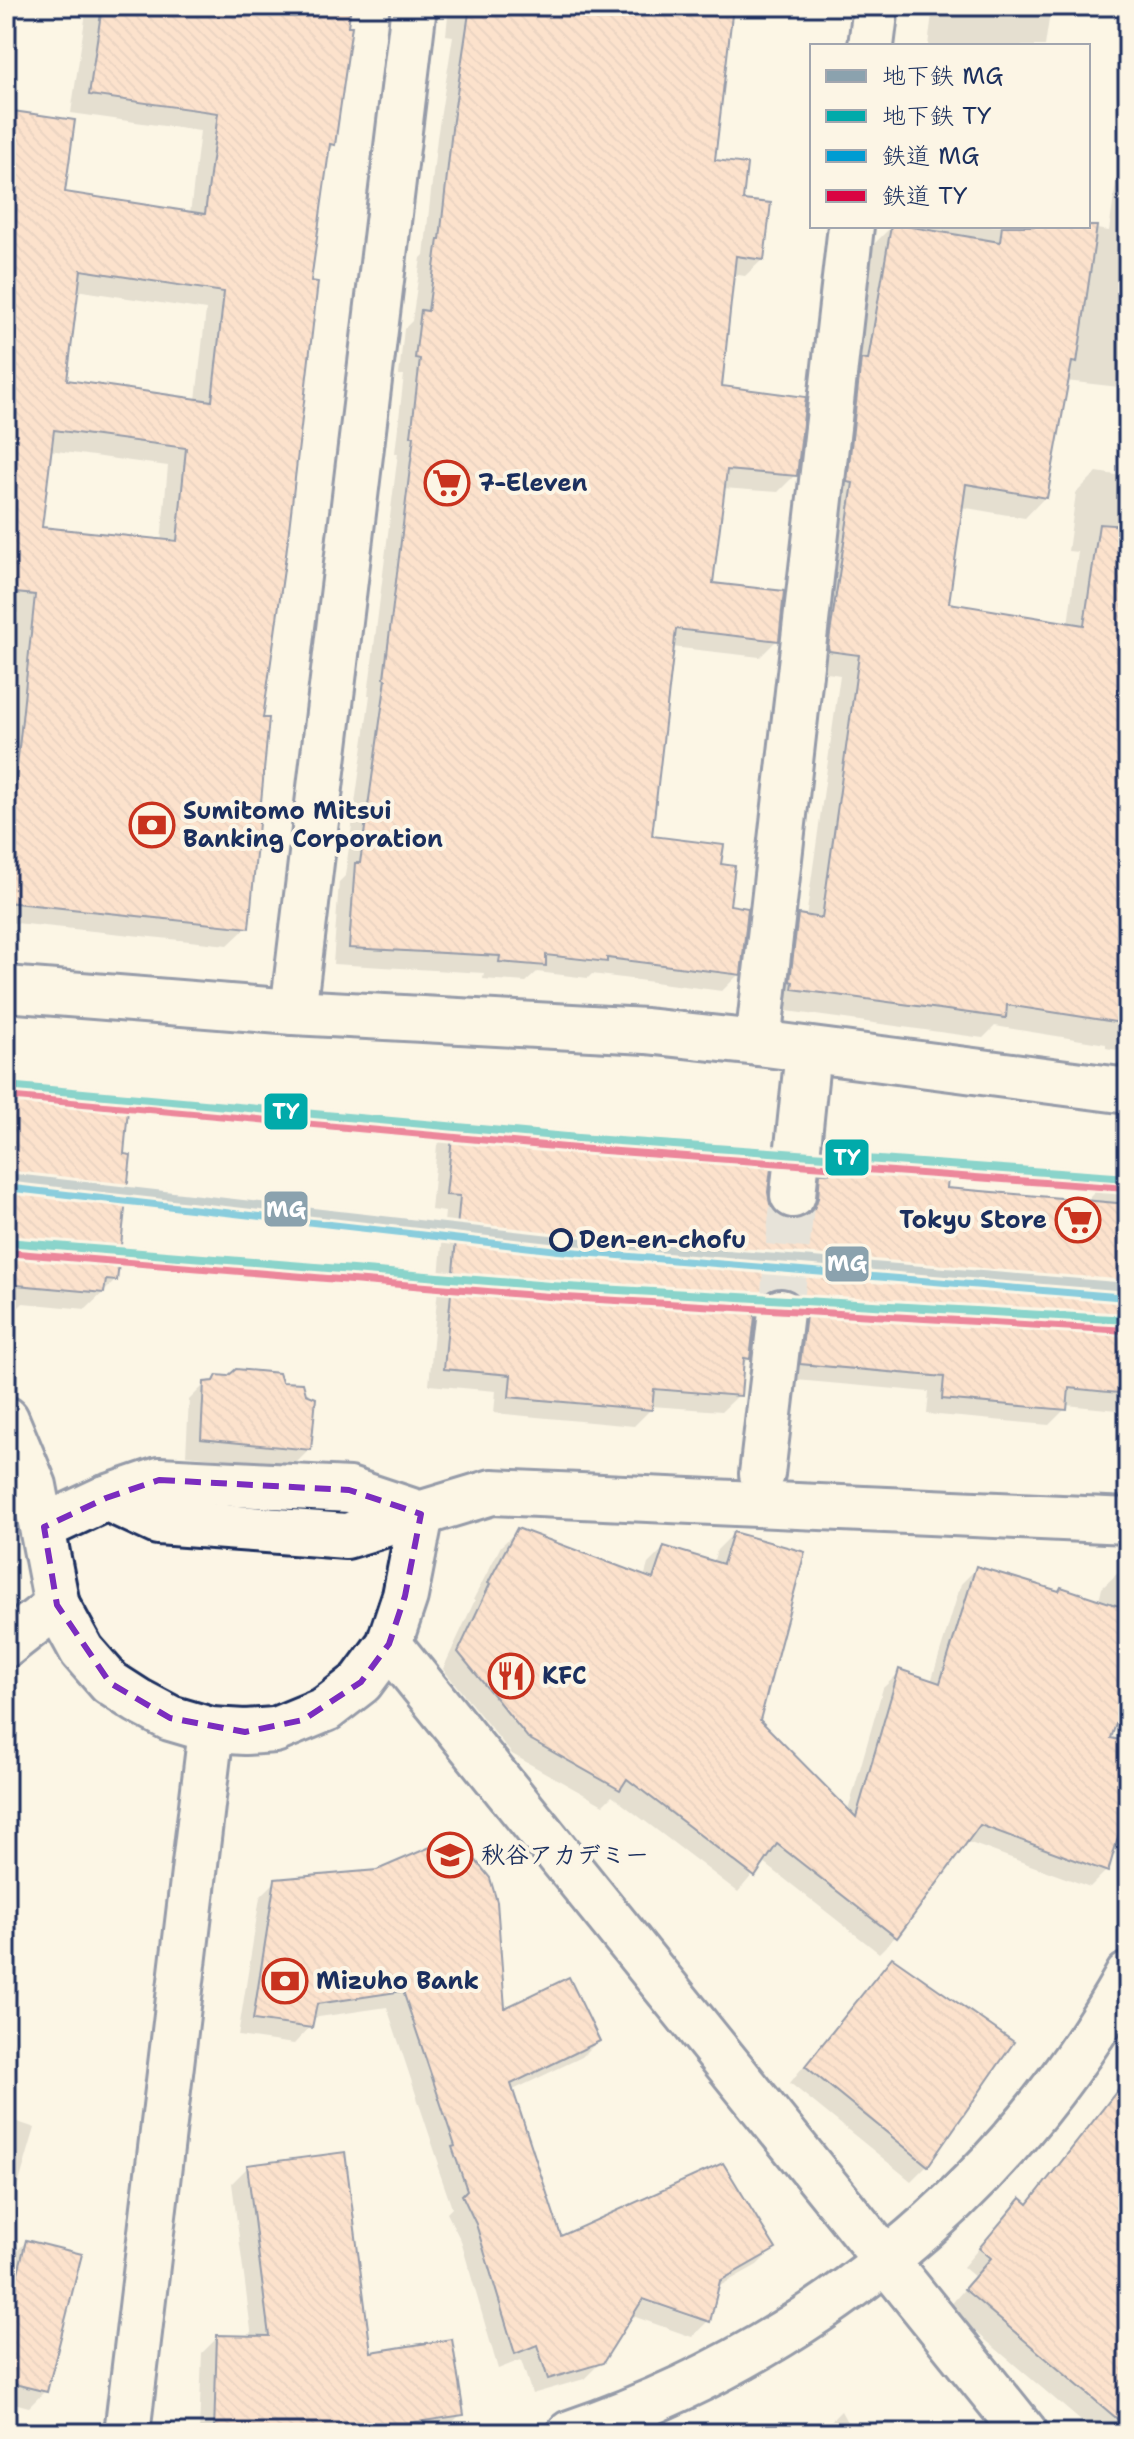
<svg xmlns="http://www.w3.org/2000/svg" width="1134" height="2439" font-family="'Shantell Sans','Klee One',sans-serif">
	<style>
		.shadow { fill: #0003; fill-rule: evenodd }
		.building { fill: url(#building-back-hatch); stroke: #1b2f5e; stroke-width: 2; fill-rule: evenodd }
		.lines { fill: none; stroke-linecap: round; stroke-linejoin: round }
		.minor-tunnel { stroke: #cfcdca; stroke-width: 44; stroke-dasharray: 44 22; stroke-linecap: butt }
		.minor-casing { stroke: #1b2f5e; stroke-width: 50 }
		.minor { stroke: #fcf5e5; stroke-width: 44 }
		.rail-1-casing { stroke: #fcf5e5; stroke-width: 14 }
		.rail-2-casing { stroke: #fcf5e5; stroke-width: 14 }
		.rail-1 { stroke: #009cd2; stroke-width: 8 }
		.rail-2 { stroke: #da0442; stroke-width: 8 }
		.metro-1-casing { stroke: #fcf5e5; stroke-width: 14 }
		.metro-2-casing { stroke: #fcf5e5; stroke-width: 14 }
		.metro-1 { stroke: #8ba2ae; stroke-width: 8 }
		.metro-2 { stroke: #01aaaa; stroke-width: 8 }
		.marked { fill: none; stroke: #7b2cbf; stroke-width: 6; stroke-dasharray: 16 10; stroke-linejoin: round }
		.stop-dot { fill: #fcf5e5; stroke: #1b2f5e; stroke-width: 4 }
		.labels { text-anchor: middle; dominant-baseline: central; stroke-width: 8; stroke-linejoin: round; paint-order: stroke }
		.poi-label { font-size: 24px; font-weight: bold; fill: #1b2f5e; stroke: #fcf5e5; text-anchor: start }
		.stop-label { font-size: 24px; font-weight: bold; fill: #1b2f5e; stroke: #fcf5e5; text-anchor: start }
		.line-badge { stroke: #fcf5e5; stroke-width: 3 }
		.badge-label { font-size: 22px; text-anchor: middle; font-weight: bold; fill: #fff }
	</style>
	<defs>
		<pattern id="building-back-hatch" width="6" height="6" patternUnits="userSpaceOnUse" patternTransform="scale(2)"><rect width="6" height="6" fill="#fdc9ae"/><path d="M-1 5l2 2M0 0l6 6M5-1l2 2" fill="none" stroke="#d8ad98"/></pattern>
	</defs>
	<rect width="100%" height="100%" fill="#fcf5e5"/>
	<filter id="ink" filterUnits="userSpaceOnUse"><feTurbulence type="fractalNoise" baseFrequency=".0125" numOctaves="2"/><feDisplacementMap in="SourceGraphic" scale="16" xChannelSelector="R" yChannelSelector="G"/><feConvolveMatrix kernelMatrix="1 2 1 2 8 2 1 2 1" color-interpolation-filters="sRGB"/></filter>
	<g filter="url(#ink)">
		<g class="shadow">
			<path d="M87,6H349L334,144L328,150L309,283L261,719L247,927L228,945L6,922V723L18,613L6,612V112L63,194L190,214L200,131L71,113ZM76,290L206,310L196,400L65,382ZM49,450L168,466L161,542L39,528Z"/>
			<path d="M449,6H731L713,162L741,201L763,259L745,276L732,274L719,388L795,475L778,492L723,488L711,585L777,640L760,657L672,647L650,838L719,866L739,974L722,991L592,974L588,978L537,972L526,982L483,979L484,973L333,964L339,882L345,876L370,695H368L398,453H395L404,375H399L404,329L412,321L421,258L424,255L437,138L453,36L446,35Z"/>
			<path d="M933,6H1051L1045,46H928Z"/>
			<path d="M1128,101V388L1066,381L1045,497L1025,518L961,507L947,605L1068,624L1078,552L1068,551L1076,493L1097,472L1128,477V1052L1106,1048V1044L995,1026L983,1038L772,1009L778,937L798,917L806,918L840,675L809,670L850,373L872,246L892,226H1077L1109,231Z"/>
			<path d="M6,1099L116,1280L86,1309L23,1303L15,1311L6,1310Z"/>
			<path d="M454,1129L636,1157L766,1192L768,1205L778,1217L791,1222L801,1220L805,1191L816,1174L832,1158L945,1190L1090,1203V1197L1107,1180L1128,1182V1411L1066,1405L1065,1409L1049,1425L927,1414L929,1392L785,1379L766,1303L756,1304L748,1358L742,1365L739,1395L722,1411L651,1406V1409L634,1426L494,1413L496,1391L429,1385L445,1212L431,1210L437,1145Z"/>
			<path d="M218,1377L229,1378L310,1449L293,1466L186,1455L189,1400L205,1384L212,1383Z"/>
			<path d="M518,1530L644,1578L648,1564L664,1548L713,1563L717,1550L733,1534L758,1721L848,1811L883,1688L900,1672L931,1682L961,1584L977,1568L1058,1592L1099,1601L1102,1588L1119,1572L1128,1573V1684L1108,1739L1128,1744V1796L1106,1871L1090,1887L965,1841L895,1937L879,1953L763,1862L738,1892L612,1796L603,1805L512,1754L443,1669L475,1600H473L501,1546Z"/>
			<path d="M276,1881L503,2011L598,2041L582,2057L511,2091L560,2238L773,2249L757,2265L716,2288L708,2321L692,2337L630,2315L601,2362L584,2379L532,2394L521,2360L498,2369L461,2241L447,2213L452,2208L437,2165L439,2164L387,2007L312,2018L310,2027L294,2044L238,2036L260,1897ZM634,2293L700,2316V2320L633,2297Z"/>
			<path d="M892,1960L927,2165L911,2181L790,2083L876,1976Z"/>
			<path d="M6,2027L17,2051L6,2062Z"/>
			<path d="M1128,2063V2433H1083L1088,2427L948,2308L975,2277L963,2267L1004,2219L1026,2205L1119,2087L1115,2084Z"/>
			<path d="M6,2118L35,2128L10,2213L6,2217Z"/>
			<path d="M248,2167L369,2354L461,2414L445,2430L428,2433H199L202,2353L218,2337L252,2338L232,2183Z"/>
			<path d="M26,2242L45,2391L29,2407L6,2401V2275L10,2258Z"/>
			<path d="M841,2411L853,2433H820L821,2431Z"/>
		</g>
		<g class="building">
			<path d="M102,6H351L348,26H352L335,145L330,144L311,281L318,282L286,555L263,718H269L249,928L6,902V872L35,595L6,592V110L75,120L65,192L205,214L218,113L89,95ZM81,270L224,292L212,401L67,380ZM54,430L186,448L177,541L42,527Z"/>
			<path d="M470,6H733L715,160L747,164L743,200L771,203L764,260L736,256L722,386L806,397L797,476L727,470L713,583L784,591L779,641L676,629L652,836L724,845L721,864L735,866L730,905L748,908L741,975L607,958V962L546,955V966L499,962L500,956L349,948L355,863H360L386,679L384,678L414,436H411L420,359L415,358L421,310L428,311L438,239H440L453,120Z"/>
			<path d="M891,226H906L1000,242L1002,226H1097L1077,363L1072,362L1047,498L966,484L949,603L1084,625L1099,524L1128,526V1024L1007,1005L1006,1018L792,989L793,982L790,981L798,914L822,918L859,655L829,651L828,647L853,483L847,482L861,359L868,360Z"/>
			<path d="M6,1097L128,1109L124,1154L131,1155L117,1281L106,1280L104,1293L6,1284Z"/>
			<path d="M453,1127L639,1144V1156L771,1168L768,1192L770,1204L778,1215L790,1220L802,1218L814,1209L818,1198L820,1173H830L831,1156L949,1167L947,1188L1128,1204V1394L1069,1388L1067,1410L942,1399L944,1377L800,1364L806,1315L804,1303L796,1292L783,1287L772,1289L762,1296L756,1308L750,1359L744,1358L741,1396L654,1389L652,1410L509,1397L511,1375L444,1369L460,1196L446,1195Z"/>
			<path d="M236,1369L279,1373L282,1382L303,1383L306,1394L316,1398L311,1450L201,1439L204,1382L214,1381L217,1375L228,1376Z"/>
			<path d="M517,1528L653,1579L664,1546L723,1564L733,1532L805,1552L760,1720L856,1817L899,1669L940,1683L976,1566L1059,1591L1061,1587L1128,1609V1690L1111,1738L1128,1742V1803L1108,1872L980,1825L897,1938L777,1844L755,1877L627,1779L620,1790L528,1738L458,1652L490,1584L488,1583Z"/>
			<path d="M456,1836L490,1878L497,1902L505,2008L569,1977L600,2041L511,2084L561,2236L723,2163L776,2249L720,2281L710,2322L643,2299L603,2363L548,2379L537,2345L515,2354L476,2224L462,2195L467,2190L452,2147L455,2146L403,1991L317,2004L312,2028L253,2020L275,1879L377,1870Z"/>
			<path d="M892,1957L1014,2042L928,2166L805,2066Z"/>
			<path d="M1128,2077V2428L964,2289L991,2258L979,2248L1021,2198L1028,2204Z"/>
			<path d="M345,2152L371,2352L452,2339L464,2415L343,2433H214L217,2335L269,2336L247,2165Z"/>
			<path d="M26,2240L82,2254L47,2392L6,2382V2322Z"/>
		</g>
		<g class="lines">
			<path class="minor-tunnel" d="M781,1312L793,1195"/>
			<g class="minor-casing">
				<g id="minor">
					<path d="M871,46L876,6"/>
					<path d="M6,989L293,1012L646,1031L758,1043L1128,1091"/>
					<path d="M293,1012L414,6"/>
					<path d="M758,1043L851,226"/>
					<path d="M793,1195L806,1070"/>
					<path d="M6,1419L34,1486L57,1605L82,1651L110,1683L138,1701L170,1718L211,1730L245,1732L275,1730L326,1709L361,1682L389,1644L405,1596L421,1514"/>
					<path d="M762,1474L781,1312"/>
					<path d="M106,1498L158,1522L346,1536L492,1492L1128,1521"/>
					<path d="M44,1527L106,1498L159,1480L349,1490L421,1514"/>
					<path d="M389,1644L1025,2433"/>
					<path d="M6,1645L57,1605"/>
					<path d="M127,2433L211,1730"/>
					<path d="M570,2433C806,2353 1006,2193 1128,1975"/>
				</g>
			</g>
			<use href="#minor" class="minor"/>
			<g class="rail-1-casing">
				<path id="rail-1" d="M6,1187L558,1250L1127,1297"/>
			</g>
			<g class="rail-2-casing">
				<g id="rail-2">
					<path d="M6,1096L577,1148L1127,1188"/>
					<path d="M6,1252L549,1296L1127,1330"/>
				</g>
			</g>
			<use href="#rail-1" class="rail-1"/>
			<use href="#rail-2" class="rail-2"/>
			<g class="metro-1-casing">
				<path id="metro-1" d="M6,1177L559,1240L1128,1287"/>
			</g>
			<g class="metro-2-casing">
				<g id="metro-2">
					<path d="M6,1086L578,1138L1128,1178"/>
					<path d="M6,1242L550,1286L1128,1320"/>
				</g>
			</g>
			<use href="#metro-1" class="metro-1"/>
			<use href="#metro-2" class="metro-2"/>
		</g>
	</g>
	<path d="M0 0H1134V2439H0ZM159,1480L349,1490L421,1514L405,1596L389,1644L361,1682L303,1720L245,1732L170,1718L110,1683L57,1605L44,1527L106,1498Z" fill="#fcf5e5" fill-opacity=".55" fill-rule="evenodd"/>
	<path class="marked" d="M159,1480L349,1490L421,1514L405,1596L389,1644L361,1682L303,1720L245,1732L170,1718L110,1683L57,1605L44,1527L106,1498Z"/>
	<defs>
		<g id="supermarket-ring" transform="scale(2.3)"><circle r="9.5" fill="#fcf5e5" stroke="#c8321e" stroke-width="1.5"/><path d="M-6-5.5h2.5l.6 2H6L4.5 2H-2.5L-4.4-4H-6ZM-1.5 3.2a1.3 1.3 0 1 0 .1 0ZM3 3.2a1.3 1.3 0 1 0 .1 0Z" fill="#c8321e"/></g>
		<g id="bank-ring" transform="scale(2.3)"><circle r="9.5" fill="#fcf5e5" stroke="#c8321e" stroke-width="1.5"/><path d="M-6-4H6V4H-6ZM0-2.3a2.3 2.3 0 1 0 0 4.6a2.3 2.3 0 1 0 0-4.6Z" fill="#c8321e"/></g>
		<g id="restaurant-ring" transform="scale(2.3)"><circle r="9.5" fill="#fcf5e5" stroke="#c8321e" stroke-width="1.5"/><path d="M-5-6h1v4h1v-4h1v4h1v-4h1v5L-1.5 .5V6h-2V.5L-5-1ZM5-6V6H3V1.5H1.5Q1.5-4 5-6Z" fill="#c8321e"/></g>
		<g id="school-ring" transform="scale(2.3)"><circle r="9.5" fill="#fcf5e5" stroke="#c8321e" stroke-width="1.5"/><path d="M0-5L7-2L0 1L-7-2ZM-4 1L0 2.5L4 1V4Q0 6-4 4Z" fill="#c8321e"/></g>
	</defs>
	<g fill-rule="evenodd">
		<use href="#supermarket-ring" x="447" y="483"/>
		<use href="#bank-ring" x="152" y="825"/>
		<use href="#supermarket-ring" x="1078" y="1220"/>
		<use href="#restaurant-ring" x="511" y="1676"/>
		<use href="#school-ring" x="450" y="1855"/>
		<use href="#bank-ring" x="285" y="1981"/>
	</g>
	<circle class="stop-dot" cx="561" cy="1240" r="10"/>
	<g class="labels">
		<g class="poi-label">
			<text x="478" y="483">7-Eleven</text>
			<text x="183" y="811">Sumitomo Mitsui<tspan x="183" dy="28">Banking Corporation</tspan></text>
			<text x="1047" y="1220" text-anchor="end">Tokyu Store</text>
			<text x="542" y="1676">KFC</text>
			<text x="481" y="1855">秋谷アカデミー</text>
			<text x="316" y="1981">Mizuho Bank</text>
		</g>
		<g class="stop-label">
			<text x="579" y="1240">Den-en-chofu</text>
		</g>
	</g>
	<g class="line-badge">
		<rect x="263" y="1092" width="46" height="39" rx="8" fill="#01aaaa"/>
		<rect x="824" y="1138" width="46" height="39" rx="8" fill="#01aaaa"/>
		<rect x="263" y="1190" width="46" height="38" rx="8" fill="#8ba2ae"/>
		<rect x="824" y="1245" width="46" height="38" rx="8" fill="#8ba2ae"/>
	</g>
	<g class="badge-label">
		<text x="286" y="1119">TY</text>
		<text x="847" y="1165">TY</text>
		<text x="286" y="1217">MG</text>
		<text x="847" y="1271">MG</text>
	</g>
	<rect width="1134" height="2439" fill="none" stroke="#fcf5e5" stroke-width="32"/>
	<rect x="16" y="16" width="1102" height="2407" fill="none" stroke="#1b2f5e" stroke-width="3" filter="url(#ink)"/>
	<rect x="810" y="44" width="280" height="184" fill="#fcf5e5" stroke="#a2a6af" stroke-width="2"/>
	<rect x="826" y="70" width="40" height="12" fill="#8ba2ae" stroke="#a2a6af" stroke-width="2"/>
	<text x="882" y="84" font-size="24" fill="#1b2f5e">地下鉄 MG</text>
	<rect x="826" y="110" width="40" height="12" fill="#01aaaa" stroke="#a2a6af" stroke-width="2"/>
	<text x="882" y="124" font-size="24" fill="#1b2f5e">地下鉄 TY</text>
	<rect x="826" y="150" width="40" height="12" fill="#009cd2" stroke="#a2a6af" stroke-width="2"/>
	<text x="882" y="164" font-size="24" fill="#1b2f5e">鉄道 MG</text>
	<rect x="826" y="190" width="40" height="12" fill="#da0442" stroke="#a2a6af" stroke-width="2"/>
	<text x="882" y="204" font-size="24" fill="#1b2f5e">鉄道 TY</text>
</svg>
